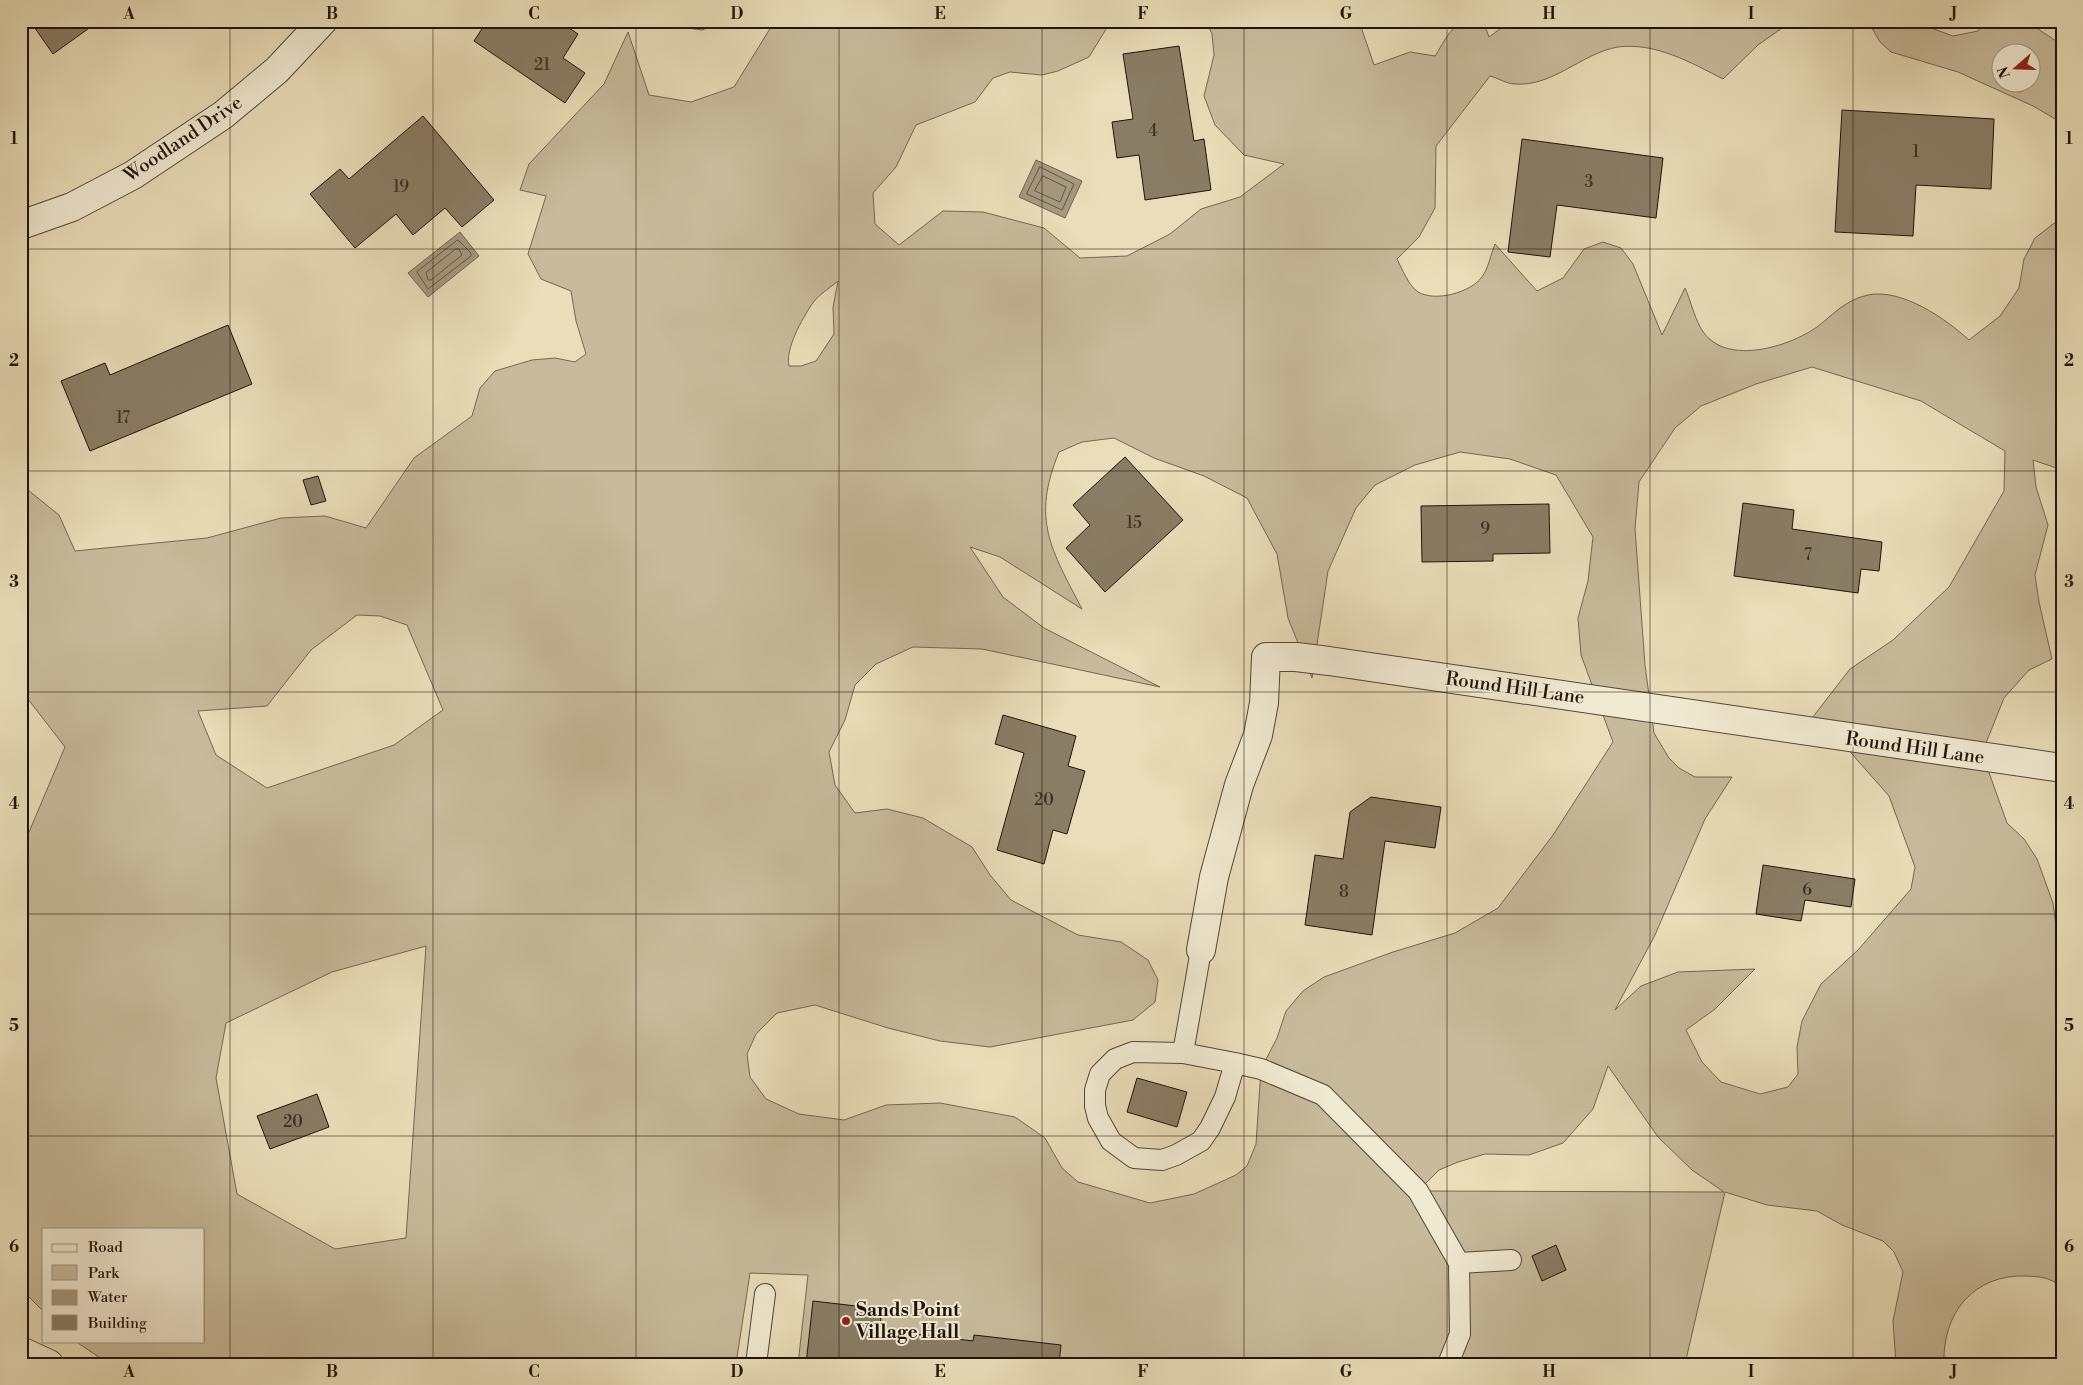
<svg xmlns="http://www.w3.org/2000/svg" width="2083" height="1385" font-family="'Libre Bodoni',serif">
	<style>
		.green { fill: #c7bb9b; stroke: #746752; fill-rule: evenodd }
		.water { fill: #a5997e; stroke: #706350 }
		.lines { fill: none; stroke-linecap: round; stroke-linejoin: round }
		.shore { stroke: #625644; stroke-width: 1 }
		.building { fill: #897d65; stroke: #20130a }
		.service-casing { stroke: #524636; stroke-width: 22 }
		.minor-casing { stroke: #524636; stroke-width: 30 }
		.tertiary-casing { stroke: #524636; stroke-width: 30 }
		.service { stroke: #f1ead2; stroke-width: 20 }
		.minor { stroke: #f1ead2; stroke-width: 28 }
		.tertiary { stroke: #f1ead2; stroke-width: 28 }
		.grid { fill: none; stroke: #20130a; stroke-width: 1; stroke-opacity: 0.55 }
		.poi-dot { fill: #8f2418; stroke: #f1ead2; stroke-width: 2 }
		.labels { text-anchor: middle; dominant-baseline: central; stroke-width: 4; stroke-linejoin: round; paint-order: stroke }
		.number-label { font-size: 16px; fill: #3a2e21 }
		.street-label { font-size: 19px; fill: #20130a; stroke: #f1ead2 }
		.poi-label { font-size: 19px; font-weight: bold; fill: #20130a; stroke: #f1ead2; text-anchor: start }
		.neatline { fill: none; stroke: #20130a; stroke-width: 2 }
		.grid-label { font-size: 16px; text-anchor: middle; font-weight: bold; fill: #20130a }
	</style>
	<rect width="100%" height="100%" fill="#e9deb9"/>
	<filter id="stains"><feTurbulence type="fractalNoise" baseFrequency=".004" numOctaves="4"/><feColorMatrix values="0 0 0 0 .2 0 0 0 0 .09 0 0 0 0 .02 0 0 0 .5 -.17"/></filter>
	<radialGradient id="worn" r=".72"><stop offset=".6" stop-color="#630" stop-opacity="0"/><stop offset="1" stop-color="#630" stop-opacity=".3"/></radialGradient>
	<g class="green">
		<path d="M667,21H725L702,30L665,25Z"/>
		<path d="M755,21H1111L1089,57L1058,71L1042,75L1010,72L993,78L975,102L916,125L896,167L873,193L875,224L899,245L943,211L983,212L1044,228L1080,258L1127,256L1170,234L1201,209L1240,197L1284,164L1244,155L1215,125L1204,96L1214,55L1212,34L1206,21H1359L1374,65L1410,52L1435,56C1451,31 1451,21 1483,21L1489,37L1511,21H1792L1758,45L1723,79C1692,63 1655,42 1618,47C1582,53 1553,87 1515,84C1507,84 1498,78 1490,76L1436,146L1435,208L1419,237L1397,259C1402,269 1409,286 1418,292C1435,302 1470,293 1482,277C1488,269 1491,254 1495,244L1537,291L1563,278L1584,249L1603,242L1621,248L1633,264L1662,335L1685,288C1691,301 1695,321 1704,333C1729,366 1790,346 1817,327C1834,314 1845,300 1868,295C1902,288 1946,319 1969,340L2000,316L2019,288L2024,259L2035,238L2062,217V470L2033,460L2036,487L2048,525L2035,575L2039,602L2052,659L2029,670L2004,698L1982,753L2007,823L2024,839L2037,859L2053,903L2058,942L2056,990L2062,1005V1287C2048,1277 2043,1277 2026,1276C1974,1274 1942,1313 1944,1364H1896L1893,1321L1903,1272L1894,1252L1883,1241L1842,1225L1817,1211L1767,1205L1725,1192L1685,1364H798L808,1275L750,1273L736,1364H109L75,1341H204V1229H44V1312L21,1289V851L65,747L21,690V421L26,438L23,486L59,515L75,551L207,538L281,518L325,516L366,528L414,458L472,416L480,388L495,371L532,360L555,358L575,362L586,354L576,321L571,291L541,279L528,254L546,196L520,190L529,164L604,84L628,32L649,95L691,102L734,87L771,27ZM838,281L833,307L834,334L816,361L801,366H789C785,349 802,319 812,304C818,295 830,288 838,281ZM1812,367L1921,401L2005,451L2004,491L1949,587L1893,640L1850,669L1809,722L1844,745L1889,796L1915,867L1911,889L1858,950L1821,984L1802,1021L1797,1047L1798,1074L1788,1087L1760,1094L1721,1082L1702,1062L1686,1030L1715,1009L1755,969L1678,972L1641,986L1615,1010L1655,935L1705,819L1732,777H1695L1679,768L1669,758L1654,733L1645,665L1635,529L1639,482L1675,428L1701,406L1756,384ZM1114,438L1154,458L1204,476L1247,498L1277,554L1288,618L1312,678L1328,571L1356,508L1375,485L1415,465L1460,452L1510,459L1556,475L1593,537L1588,581L1578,618L1581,655L1613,742L1553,835L1498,908L1455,933L1393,952L1324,977L1303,991L1286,1011L1277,1038L1261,1069L1256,1144L1247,1166L1236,1175L1194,1194L1150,1203L1078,1182L1062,1168L1045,1138L1015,1117L940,1103L886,1105L844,1120L799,1114L766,1099L750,1077L747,1054L756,1034L777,1013L815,1005L888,1028L940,1041L990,1047L1133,1020L1155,1002L1158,980L1148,960L1121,942L1078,935L1011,900L990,875L972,847L923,818L887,809L855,813L835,785L829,752L845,720L855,685L876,664L913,647L982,649L1160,687L1044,628L1003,597L970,547L1000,557L1082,609C1051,549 1031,520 1059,452L1082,442ZM357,615L380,616L407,625L443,710L394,745L267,788L216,755L198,711L267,706L311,650ZM426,946L406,1238L335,1249L237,1194L216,1078L226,1023L332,972ZM1608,1066L1658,1137L1692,1170L1724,1192L1418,1191L1439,1170L1458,1162L1485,1154L1529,1155L1563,1143L1593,1109Z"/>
		<path d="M1868,21H1912L1953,36L1978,31L1985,21H2026L2062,45V123L2033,106L1958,72L1891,52L1880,42ZM2000,52H2030V82H2000Z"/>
	</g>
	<g class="water">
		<path d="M1036,160L1082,181L1065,218L1019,197Z"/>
		<path d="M460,232L479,256L428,297L408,273Z"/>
	</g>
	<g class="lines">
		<g class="shore">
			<path d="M1040,167L1074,184L1062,210L1027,194Z"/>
			<path d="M1043,176L1066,187L1060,202L1035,191Z"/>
			<path d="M458,240L471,253V256L428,289L417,272Z"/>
			<path d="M456,249H459L462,255L431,280H428L426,273Z"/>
		</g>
	</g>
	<g class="building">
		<path d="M30,21H99L53,54Z"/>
		<path d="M487,21H559L578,34L563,58L585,73L565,103L474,41Z"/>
		<path d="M1179,46L1194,141L1204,139L1211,190L1145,200L1139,155L1117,158L1112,122L1133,119L1123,54Z"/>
		<path d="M1842,110L1994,119L1991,189L1916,185L1913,236L1835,232Z"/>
		<path d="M423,116L494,200L462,227L445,208L413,235L396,214L355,248L310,194L340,169L349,179Z"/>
		<path d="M1522,139L1663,158L1656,218L1557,205L1550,257L1508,252Z"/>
		<path d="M228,325L252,384L90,451L61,381L105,363L110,375Z"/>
		<path d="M1125,457L1183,520L1105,592L1066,548L1090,525L1073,505Z"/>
		<path d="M318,476L326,501L311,505L303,480Z"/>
		<path d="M1743,503L1794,510L1792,529L1882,542L1879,571L1861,569L1858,593L1734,576Z"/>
		<path d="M1549,504L1550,553L1493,554V561L1422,562L1421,506Z"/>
		<path d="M1003,715L1076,736L1068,766L1085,771L1067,834L1053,830L1044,864L997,850L1024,753L995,744Z"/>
		<path d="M1371,797L1441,807L1435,848L1385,841L1372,935L1305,925L1315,855L1343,859L1350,812Z"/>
		<path d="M1763,865L1855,879L1851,907L1805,900L1801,921L1756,914Z"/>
		<path d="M1137,1078L1187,1092L1177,1127L1127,1112Z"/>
		<path d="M317,1094L329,1127L270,1149L257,1116Z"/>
		<path d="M1556,1245L1566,1270L1542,1281L1532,1256Z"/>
		<path d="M813,1301L882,1309L879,1335L905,1338L906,1333L973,1341L974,1335L1061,1345L1059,1364H806Z"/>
	</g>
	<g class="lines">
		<g class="service-casing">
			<g id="service">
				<path d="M1183,1053L1201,950"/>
				<path d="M1235,1063L1225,1097L1210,1128L1201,1141L1176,1155L1162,1160L1134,1158L1111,1141L1098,1118L1095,1106V1090L1100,1074L1115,1059L1133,1052L1183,1053L1235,1063L1261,1069L1323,1095L1418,1191L1459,1263L1460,1334L1448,1364"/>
				<path d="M1459,1263L1511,1260"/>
				<path d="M756,1364L765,1294"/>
			</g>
		</g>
		<g class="minor-casing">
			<g id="minor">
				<path d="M21,225L72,207L133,175L223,115L277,70L323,21"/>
				<path d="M1201,950L1214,877L1239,785L1258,735L1264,703L1266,657H1296L1329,661L2062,768"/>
			</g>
		</g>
		<g class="tertiary-casing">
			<path id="tertiary" d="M21,1351L49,1364"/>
		</g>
		<use href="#service" class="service"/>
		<use href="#minor" class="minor"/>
		<use href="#tertiary" class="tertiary"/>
	</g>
	<path class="grid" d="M230,21V1364M433,21V1364M636,21V1364M839,21V1364M1042,21V1364M1244,21V1364M1447,21V1364M1650,21V1364M1853,21V1364M21,249H2062M21,471H2062M21,692H2062M21,914H2062M21,1136H2062"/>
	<circle class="poi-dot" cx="846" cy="1321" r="5"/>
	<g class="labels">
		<g class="number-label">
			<text x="542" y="65">21</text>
			<text x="1153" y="131">4</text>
			<text x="1916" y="152">1</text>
			<text x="1589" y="182">3</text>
			<text x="401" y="187">19</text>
			<text x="123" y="418">17</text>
			<text x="1134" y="523">15</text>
			<text x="1485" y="529">9</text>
			<text x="1808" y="555">7</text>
			<text x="1044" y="800">20</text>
			<text x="1807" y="890">6</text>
			<text x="1344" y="892">8</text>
			<text x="293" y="1122">20</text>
		</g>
		<g class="street-label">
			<text transform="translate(183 139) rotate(-34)">Woodland Drive</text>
			<text transform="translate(1515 688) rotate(8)">Round Hill Lane</text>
			<text transform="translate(1915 748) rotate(8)">Round Hill Lane</text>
		</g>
		<g class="poi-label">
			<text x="856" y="1310">Sands Point<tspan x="856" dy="22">Village Hall</tspan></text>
		</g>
	</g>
	<rect width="2083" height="1385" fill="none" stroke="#e9deb9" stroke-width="55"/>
	<rect x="42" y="1228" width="162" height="115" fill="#f1ead2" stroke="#9d9482"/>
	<rect x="52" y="1244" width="25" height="8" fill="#f1ead2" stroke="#9d9482"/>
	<text x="88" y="1252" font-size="15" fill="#20130a">Road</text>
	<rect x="52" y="1265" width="25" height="15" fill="#c7bb9b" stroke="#9d9482"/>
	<text x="88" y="1278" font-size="15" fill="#20130a">Park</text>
	<rect x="52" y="1290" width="25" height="15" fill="#a5997e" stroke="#9d9482"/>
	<text x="88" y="1302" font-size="15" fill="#20130a">Water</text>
	<rect x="52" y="1315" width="25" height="15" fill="#897d65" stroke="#9d9482"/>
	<text x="88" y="1328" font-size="15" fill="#20130a">Building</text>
	<g transform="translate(2016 68) rotate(250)"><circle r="24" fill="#f1ead2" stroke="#9d9482"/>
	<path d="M0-4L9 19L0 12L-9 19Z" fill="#8f2418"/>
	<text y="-8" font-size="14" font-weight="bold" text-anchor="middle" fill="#20130a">N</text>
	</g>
	<rect x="28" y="28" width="2028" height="1330" class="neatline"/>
	<g class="grid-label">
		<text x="129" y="19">A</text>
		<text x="332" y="19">B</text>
		<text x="534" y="19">C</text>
		<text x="737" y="19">D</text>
		<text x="940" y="19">E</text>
		<text x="1143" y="19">F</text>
		<text x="1346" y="19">G</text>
		<text x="1549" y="19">H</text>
		<text x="1751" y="19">I</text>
		<text x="1954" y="19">J</text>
		<text x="14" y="144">1</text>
		<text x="2069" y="144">1</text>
		<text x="14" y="366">2</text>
		<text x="2069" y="366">2</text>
		<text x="14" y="587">3</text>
		<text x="2069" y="587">3</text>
		<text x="14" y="809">4</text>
		<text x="2069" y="809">4</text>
		<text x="14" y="1031">5</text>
		<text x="2069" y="1031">5</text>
		<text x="14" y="1252">6</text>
		<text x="2069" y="1252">6</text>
		<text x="129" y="1377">A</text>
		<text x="332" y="1377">B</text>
		<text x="534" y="1377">C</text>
		<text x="737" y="1377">D</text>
		<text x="940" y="1377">E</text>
		<text x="1143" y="1377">F</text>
		<text x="1346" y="1377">G</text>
		<text x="1549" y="1377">H</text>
		<text x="1751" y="1377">I</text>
		<text x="1954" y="1377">J</text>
	</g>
	<rect width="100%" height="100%" filter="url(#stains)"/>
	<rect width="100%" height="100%" fill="url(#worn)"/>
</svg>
